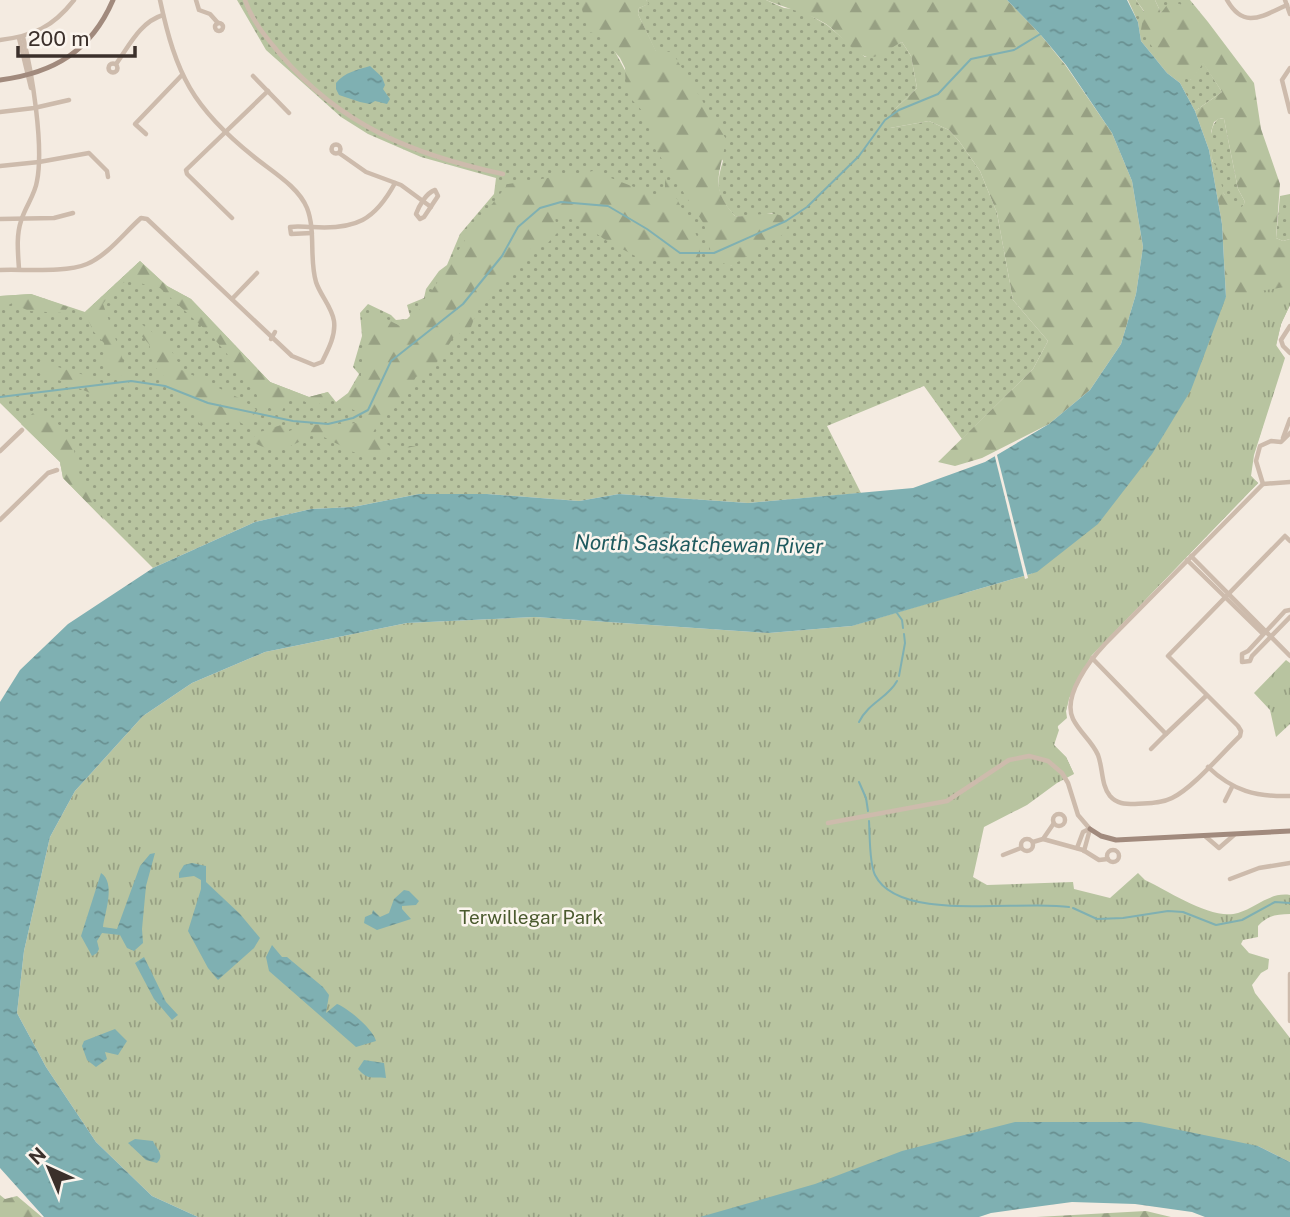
<svg xmlns="http://www.w3.org/2000/svg" width="1290" height="1217" font-family="'Public Sans',sans-serif">
	<style>
		.grass { fill: url(#grass-dots) }
		.forest { fill: url(#forest-firs); fill-rule: evenodd }
		.park { fill: url(#park-tufts) }
		.water { fill: url(#water-ripples) }
		.pier { fill: #f4ebe1 }
		.lines { fill: none; stroke-linecap: round; stroke-linejoin: round }
		.stream { stroke: #7fb0b2; stroke-width: 2 }
		.street { stroke: #cdbbac; stroke-width: 4.5 }
		.secondary { stroke: #a18a7d; stroke-width: 5 }
		.labels { text-anchor: middle; dominant-baseline: central; stroke-width: 5; stroke-linejoin: round; paint-order: stroke }
		.park-label { font-size: 19px; fill: #4a5a2e; stroke: #fbf5ee }
		.water-label { font-size: 21px; font-style: italic; fill: #1f5a5e; stroke: #fbf5ee }
	</style>
	<defs>
		<pattern id="grass-dots" width="8" height="8" patternUnits="userSpaceOnUse" patternTransform="scale(1.75)"><rect width="8" height="8" fill="#b8c4a0"/><path d="M2 2h.1M6 6h.1" fill="none" stroke="#97a083" stroke-width="1.8" stroke-linecap="round"/></pattern>
		<pattern id="forest-firs" width="22" height="20" patternUnits="userSpaceOnUse" patternTransform="scale(1.75)"><rect width="22" height="20" fill="#b8c4a0"/><path d="M5 1l3.5 6h-7zM16 11l3.5 6h-7z" fill="#97a083"/></pattern>
		<pattern id="park-tufts" width="24" height="20" patternUnits="userSpaceOnUse" patternTransform="scale(1.75)"><rect width="24" height="20" fill="#b8c4a0"/><path d="M3 7l-1-3M5 7V3M7 7l1-3M15 17l-1-3M17 17v-4M19 17l1-3" fill="none" stroke="#97a083"/></pattern>
		<pattern id="water-ripples" width="26" height="14" patternUnits="userSpaceOnUse" patternTransform="scale(1.75)"><rect width="26" height="14" fill="#7fb0b2"/><path d="M2 4q2-2 4 0t4 0M15 11q2-2 4 0t4 0" fill="none" stroke="#699091"/></pattern>
	</defs>
	<rect width="100%" height="100%" fill="#f4ebe1"/>
	<g class="grass">
		<path d="M237,0H587L731,266L773,213L748,217L735,216C717,196 715,186 723,161L656,52L638,14L639,8L648,4L646,0H766L784,8L801,10L827,25L865,57L902,42L911,56L917,88L892,112L890,128L929,121L949,130L959,141L980,171L997,213L1013,300L1048,341L1033,369L962,439L924,386L827,426L861,493L748,503L619,494L579,501L487,494H419L353,507L311,509L255,522L153,568L63,478L60,462L0,403V296L31,294L85,312L140,261L167,286L191,299L270,382L309,397L328,392L336,402L348,393L359,374L353,367L362,336L360,313L368,304L391,315L396,320L407,319L410,316L407,305L424,298L426,289L439,271L447,265L460,234L494,194L496,178L421,157L368,134L341,117L266,50Z"/>
		<path d="M1128,0H1136L1191,80L1203,62L1222,92L1195,111L1180,83L1167,73L1141,41L1138,22Z"/>
		<path d="M1155,0H1190L1208,22H1199L1161,13Z"/>
		<path d="M1219,118L1224,119L1238,189L1245,202L1242,208C1236,204 1228,200 1224,194C1214,178 1202,130 1219,118Z"/>
		<path d="M1290,194V239L1283,241L1276,238L1280,196Z"/>
	</g>
	<g class="forest">
		<path d="M579,0H646L649,4L639,8L638,14L656,51L672,52L726,139C721,174 708,186 735,216C755,218 774,207 790,221L784,234L731,266C705,258 711,246 704,224L652,144V133L646,124L644,113L633,101L626,90L625,68L620,58L601,35L589,32Z"/>
		<path d="M766,0H1007L1040,34L1066,66L1112,133L1132,181L1143,247L1136,294L1121,344L1090,390L1049,424L982,458L955,466L938,462L1033,369L1048,341L1013,300L997,213L980,171L959,141L949,130L929,121L890,128L887,123L892,112L917,88L911,56L902,42C892,46 880,59 868,57C856,56 838,32 826,24C807,12 787,9 766,0Z"/>
		<path d="M1136,0H1155L1161,13L1170,1L1192,8L1199,22H1208L1254,83L1261,129L1280,184L1276,238L1283,241L1290,239V305L1281,324L1258,427L1261,432L1258,441L1251,439V476L1258,483L1091,656L1069,698L1066,711L1053,718L1059,730L1054,745L1066,757L1074,774L852,626L956,595L1016,596L1226,297L1222,224L1209,150L1195,111L1222,92L1203,63L1192,80C1169,78 1153,47 1141,30L1144,11ZM1220,118L1224,119L1238,189L1245,202L1242,207L1224,194L1217,167L1212,161L1211,132L1214,122Z"/>
		<path d="M593,171L657,196L665,194V177L700,242V258L679,262L637,257L604,239L572,217L555,218L558,232L545,246L534,243L517,272L504,277L489,300L477,311L471,327L454,337L433,368L416,377L400,403L378,424L372,434L390,446H416L368,456L353,452L316,433C289,446 280,458 251,441L257,433L281,425L289,431L306,425L360,423L365,416L342,404L361,380C360,355 369,342 365,316L371,311L400,326L413,319L473,228L508,184Z"/>
		<path d="M140,261L167,286L191,299L270,382L309,397L328,392V401L313,406L300,399L287,401L281,413L261,404L250,381L210,334L160,288L151,287L130,279L113,289L103,304L132,385L106,363L104,343L93,331L85,312Z"/>
		<path d="M31,294L68,307L64,313L29,311L12,303L0,310V296Z"/>
		<path d="M129,317C146,325 177,349 180,369L239,398L257,410L247,426L235,420L224,424L213,418L201,426L185,399L155,367L149,344L126,319Z"/>
		<path d="M48,364L94,378L111,388L105,399L34,370Z"/>
		<path d="M33,413L54,418L73,446L80,476L104,520L63,478L60,462L21,424Z"/>
		<path d="M0,1195L5,1199L17,1196L42,1217H0Z"/>
		<path d="M1146,1211L1171,1217H1036Z"/>
	</g>
	<g class="park">
		<path d="M1290,286V305L1281,324L1276,345L1285,358L1254,455L1251,476L1258,483L1091,656L1069,698L1066,711L1067,718L1058,726L1054,745L1066,757L1074,774L1057,783L1027,805L984,827L973,877L987,885L1073,882L1074,889L1110,898L1138,873L1145,880C1169,891 1212,921 1238,913C1257,907 1270,892 1290,895V914C1276,914 1267,916 1258,926V937L1243,940L1241,944L1249,953L1269,959L1268,969L1261,973L1252,985L1255,993L1290,1038V1162L1258,1146L815,1185L703,1217H198L152,1196L96,1142L46,1067L17,1013L24,951L50,837L75,791L143,716L192,683L265,652L407,623L535,617L769,633L852,626L1037,572L1191,390L1226,297Z"/>
		<path d="M1286,660L1290,663V724L1276,737L1270,710L1254,693Z"/>
	</g>
	<g class="water">
		<path d="M1007,0H1127L1138,22L1141,41L1167,73L1180,83L1195,111L1209,150L1222,224L1226,297L1191,390L1152,454L1098,524L1037,572L852,626L769,633L535,617L407,623L265,652L192,683L143,716L75,791L50,837L24,951L17,1013L46,1067L96,1142L152,1196L198,1217H44L0,1168V702L20,670L68,624L153,568L255,522L311,509L353,507L419,494H487L579,501L619,494L748,503L913,488L985,462L1049,424L1090,390L1121,344L1136,294L1143,247L1132,181L1112,133L1066,65L1040,34Z"/>
		<path d="M370,66L382,77L385,85L383,89L390,99L387,104L375,101L370,104L360,102L339,95L336,89V83C345,72 357,70 370,66Z"/>
		<path d="M155,853L146,886L142,929L143,943L134,951L127,948L120,935L102,933L97,941L99,949L97,953L92,956L81,936L101,873C116,883 105,912 103,927L117,929L140,866L150,854Z"/>
		<path d="M192,863L206,866V882L240,914L260,938L254,948L218,980L208,968L188,931L201,889V880L194,876L179,878V873L184,865Z"/>
		<path d="M404,890L409,891L419,901L416,905L402,906V909L411,919L377,930L364,923L365,917L372,914L373,910L380,917L389,913L394,899Z"/>
		<path d="M272,945L282,957H287L323,987L329,995L326,1013L337,1004C348,1008 374,1030 376,1041L356,1047L269,971L266,957Z"/>
		<path d="M144,957L166,1002L178,1015L172,1020L154,999L135,963Z"/>
		<path d="M115,1029L127,1041L118,1055L105,1052L107,1059L96,1067L87,1060L82,1046L84,1041Z"/>
		<path d="M364,1060L384,1063L386,1078C371,1076 369,1081 358,1069Z"/>
		<path d="M1015,1122H1140L1258,1146L1290,1162V1217H1205L1192,1212L1135,1204L1072,1202L991,1213L979,1217H700L815,1184L902,1151Z"/>
		<path d="M135,1139L153,1141C157,1150 165,1155 157,1163L146,1160L128,1143Z"/>
	</g>
	<path class="pier" d="M996,451L1028,578L1025,579L994,453Z"/>
	<g class="lines">
		<g class="stream">
			<path d="M0,397L131,381L165,386L208,403L293,421L328,424L353,418L368,410L391,361L463,304L502,256L518,227L540,208L561,202L608,206L647,229L680,253H714L786,221L807,207L859,156L885,120L899,110L938,94L971,59L1014,50L1042,33"/>
			<path d="M897,613L902,620L903,628"/>
			<path d="M899,676L905,643L904,634"/>
			<path d="M859,722C869,702 888,698 897,681"/>
			<path d="M859,782L866,798L868,811"/>
			<path d="M869,821C870,835 869,863 875,875C899,924 1023,899 1069,907"/>
			<path d="M1073,908L1097,919L1123,918L1168,911L1183,912L1216,925L1242,920L1275,902L1290,903"/>
		</g>
		<g class="street">
			<path d="M196,0L199,10L210,14L218,23"/>
			<path d="M245,0C252,21 266,37 280,54C341,126 414,155 503,174"/>
			<path d="M1227,0C1244,30 1262,16 1287,5"/>
			<path d="M1285,0L1290,14"/>
			<circle cx="219" cy="27" r="4"/>
			<path d="M19,38L31,88"/>
			<path d="M0,40C33,36 53,27 74,0"/>
			<circle cx="113" cy="68" r="4.5"/>
			<path d="M116,64C129,46 140,22 163,15"/>
			<path d="M1290,68L1282,80L1290,112"/>
			<path d="M253,76L289,113"/>
			<path d="M0,112L34,108L69,100"/>
			<path d="M146,134L135,124L182,75"/>
			<circle cx="336" cy="149" r="4.5"/>
			<path d="M339,153L366,172L401,185L431,207"/>
			<path d="M0,166L39,162L89,153L107,171L108,177"/>
			<path d="M435,190L438,196L424,217L420,219L416,214C419,206 426,193 435,190Z"/>
			<path d="M232,218L187,174L186,170L268,91"/>
			<path d="M0,219L54,218L73,213"/>
			<path d="M312,233L291,234L290,227C298,226 305,227 312,227C356,230 375,220 395,183"/>
			<path d="M19,269C18,253 16,236 21,221C25,207 35,195 37,181C44,146 32,72 23,37"/>
			<path d="M0,270C25,269 65,273 87,264C108,255 124,233 141,218L147,219L292,356L314,365L322,362C328,350 336,335 334,321C332,307 320,295 316,282C309,259 316,231 307,208C298,186 271,171 253,156C193,108 176,75 160,0"/>
			<path d="M232,299L257,273"/>
			<path d="M1290,326L1281,340L1283,346L1290,353"/>
			<path d="M271,339L275,332"/>
			<path d="M1283,438L1290,419"/>
			<path d="M0,451L22,430"/>
			<path d="M1290,482L1263,484L1105,644C1090,660 1062,696 1073,719C1080,733 1092,741 1098,755C1103,768 1101,785 1110,796C1117,804 1125,804 1135,804C1147,803 1160,804 1172,798C1193,788 1222,753 1240,736L1241,731L1238,726L1168,656L1285,536L1290,541"/>
			<path d="M1263,484L1256,461L1260,446L1271,441L1281,442L1290,433"/>
			<path d="M0,520L48,473L57,470"/>
			<path d="M1191,556L1290,656"/>
			<path d="M1187,560L1263,634"/>
			<path d="M1290,610L1285,611L1248,651L1242,654V662L1250,661L1252,656L1290,617"/>
			<path d="M1092,658L1166,734L1206,696"/>
			<path d="M1151,749L1166,734"/>
			<path d="M1208,767C1233,791 1256,797 1290,796"/>
			<path d="M1225,801L1232,787"/>
			<circle cx="1059" cy="820" r="6"/>
			<path d="M828,823L947,801L1009,760L1029,756L1048,761L1062,773L1068,783L1078,815L1090,829"/>
			<path d="M1205,836L1219,848L1234,835"/>
			<circle cx="1027" cy="845" r="6"/>
			<path d="M1043,839L1054,823"/>
			<path d="M1033,842L1043,839L1083,850L1099,860L1108,859"/>
			<path d="M1077,848L1083,832L1089,829"/>
			<circle cx="1113" cy="856" r="6"/>
			<path d="M1084,851L1090,829"/>
			<path d="M1003,855L1021,848"/>
			<path d="M1230,879L1259,868L1290,863"/>
			<path d="M1290,974V1021"/>
		</g>
		<g class="secondary">
			<path d="M0,80C54,73 91,51 113,0"/>
			<path d="M1090,829L1101,836L1116,840L1290,831"/>
		</g>
	</g>
	<g class="labels">
		<g class="park-label">
			<text x="531" y="917">Terwillegar Park</text>
		</g>
		<g class="water-label">
			<text transform="translate(699 544) rotate(1)">North Saskatchewan River</text>
		</g>
	</g>
	<g transform="translate(49 1168) rotate(316)" stroke="#fbf5ee" stroke-width="5" paint-order="stroke">
	<path d="M0-5L12 26L0 18L-12 26Z" fill="#3b302b"/>
	<text y="-10" font-size="19" font-weight="bold" text-anchor="middle" fill="#3b302b">N</text>
	</g>
	<path d="M18 46v10h117v-10" fill="none" stroke="#3b302b" stroke-width="3.5"/>
	<text x="28" y="46" font-size="21" fill="#3b302b" stroke="#fbf5ee" stroke-width="5" paint-order="stroke">200 m</text>
</svg>
